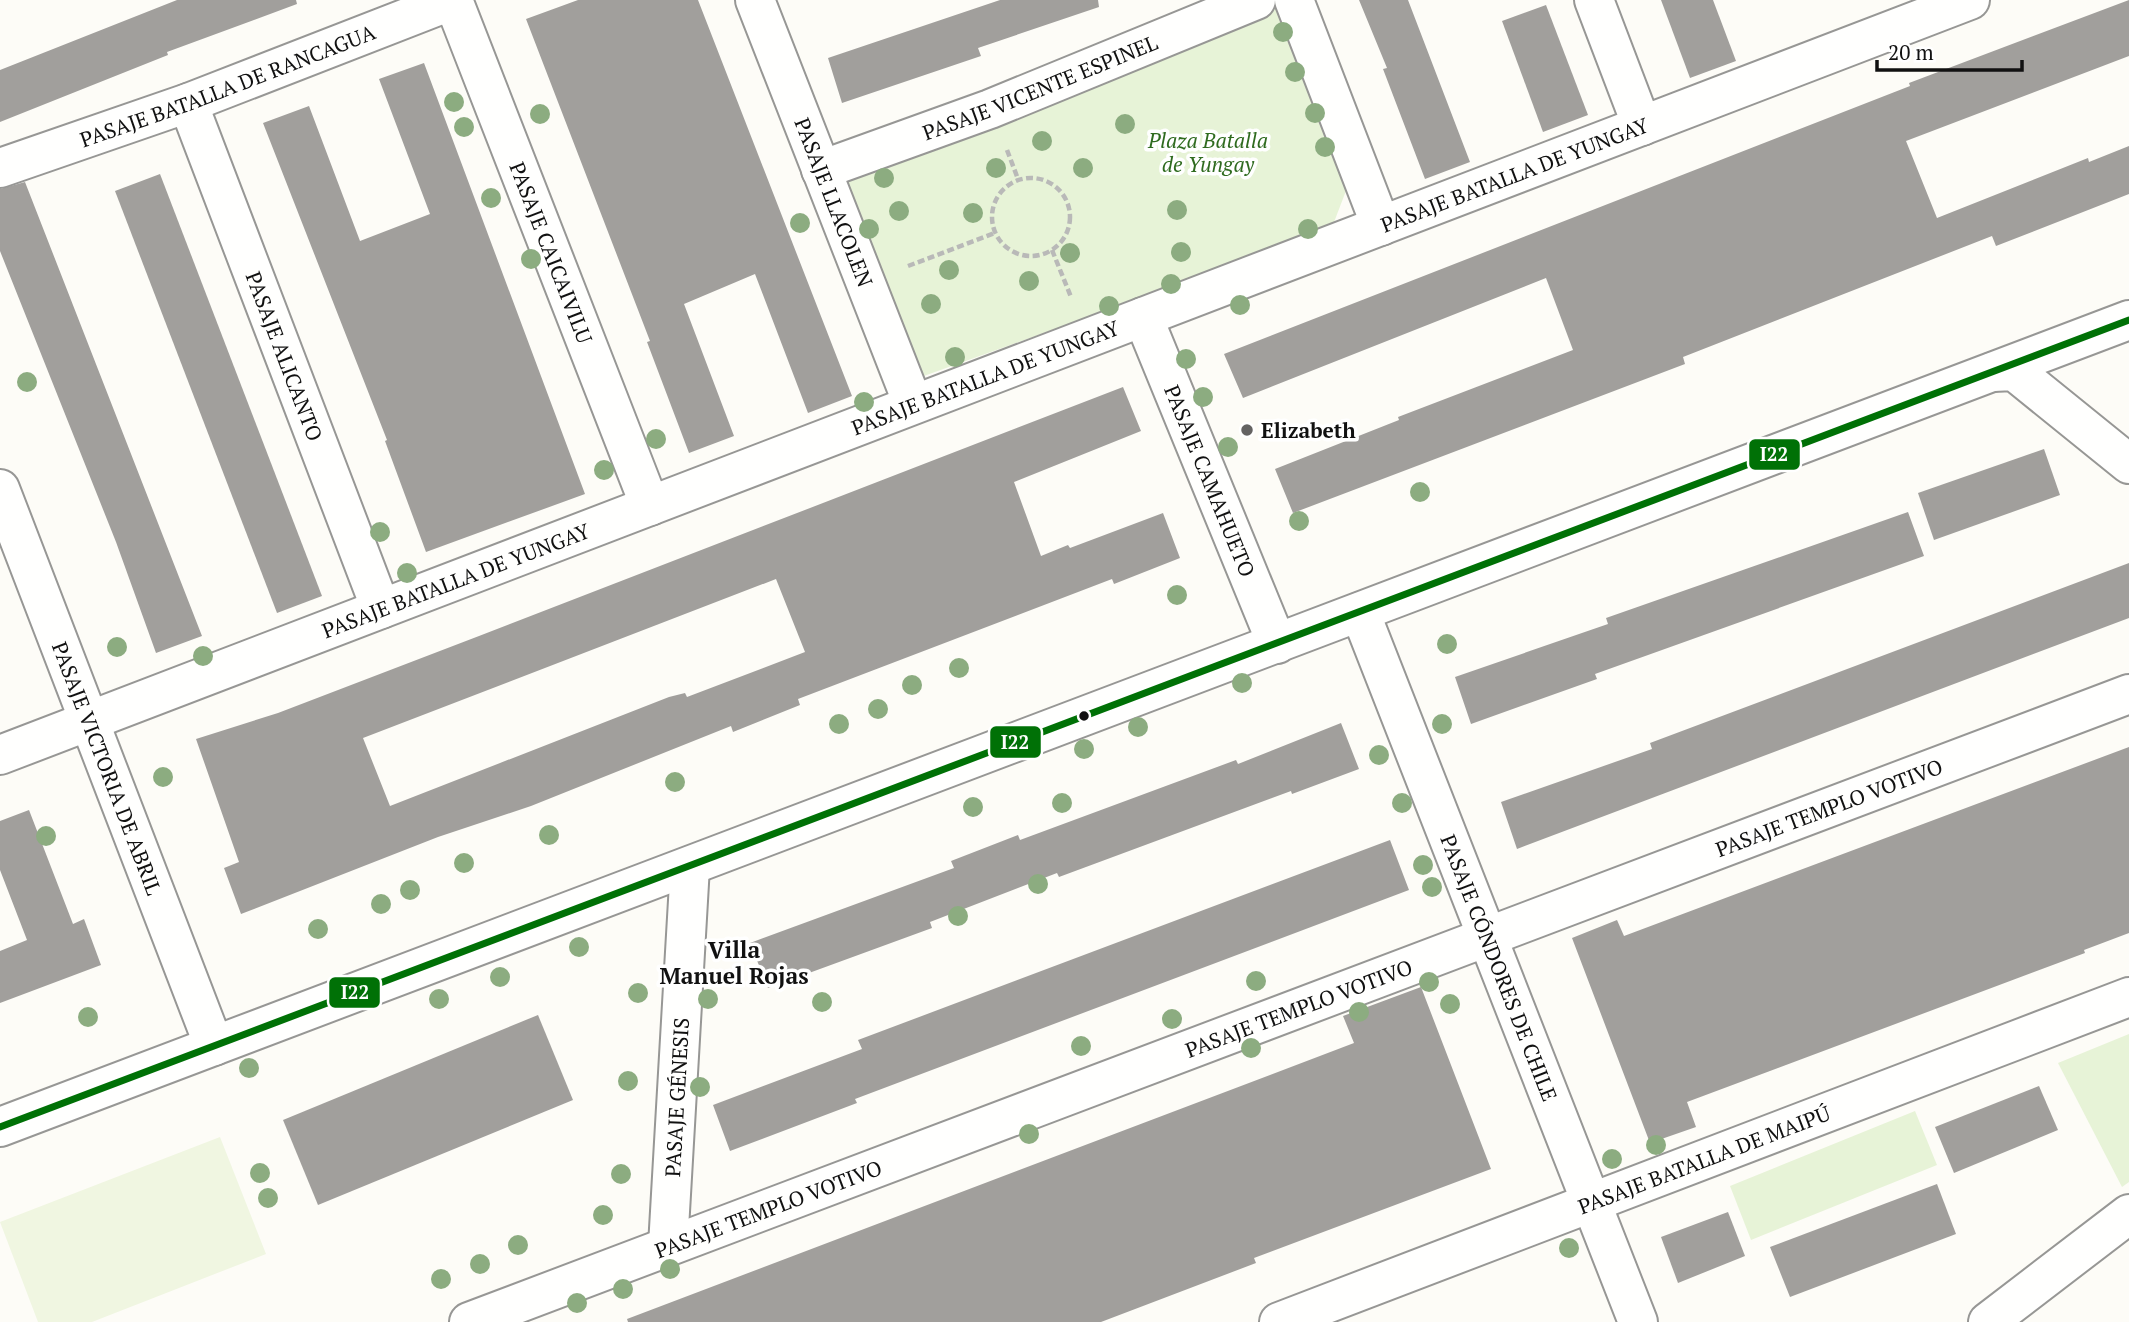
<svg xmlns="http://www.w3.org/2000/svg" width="2129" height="1322" font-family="'PT Serif',serif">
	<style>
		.green { fill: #e7f3d7 }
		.pitch { fill: #f0f6e1 }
		.building { fill: #a19f9c; fill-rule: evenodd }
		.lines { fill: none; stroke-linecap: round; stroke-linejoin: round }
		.minor-casing { stroke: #979795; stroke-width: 42 }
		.path { stroke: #b9b9b8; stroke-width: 4.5; stroke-dasharray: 7 3.5; stroke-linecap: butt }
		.minor { stroke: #fffffe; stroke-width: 38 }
		.bus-1-casing { stroke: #fff; stroke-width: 12 }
		.bus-1 { stroke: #007106; stroke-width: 7 }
		.tree { fill: #8cac80 }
		.poi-dot { fill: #646362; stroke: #fff; stroke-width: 2.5 }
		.bus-dot { fill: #111; stroke: #fff; stroke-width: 2.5 }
		.labels { text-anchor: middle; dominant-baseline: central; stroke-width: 7; stroke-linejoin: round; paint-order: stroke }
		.street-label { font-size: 21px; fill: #111; stroke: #fff }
		.park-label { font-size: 21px; font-style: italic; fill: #2f6b1f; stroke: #fff }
		.poi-label { font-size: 21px; font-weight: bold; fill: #111; stroke: #fff; text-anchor: start }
		.neighbourhood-label { font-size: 23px; font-weight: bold; fill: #111; stroke: #fff }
		.line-badge { stroke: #fff; stroke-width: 2.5 }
		.badge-label { font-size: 19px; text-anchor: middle; font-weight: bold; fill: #fff }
	</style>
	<rect width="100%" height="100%" fill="#fdfcf7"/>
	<g class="green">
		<path d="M1278,0L1349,183L1331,230L921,377L843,176Z"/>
		<path d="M2129,1034V1182L2122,1187L2058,1063Z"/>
		<path d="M1915,1111L1937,1165L1751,1240L1730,1186Z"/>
	</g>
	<path class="pitch" d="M220,1137L266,1254L92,1322H38L0,1222Z"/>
	<g class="building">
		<path d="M177,0H296L297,4L167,52L168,55L0,122V70Z"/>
		<path d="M578,0H698L852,396L808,413L755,274L684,304L734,436L689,453L647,342L650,341L526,19Z"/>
		<path d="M1000,0H1098L1099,7L978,48L981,56L842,103L828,58Z"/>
		<path d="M1359,0H1408L1470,162L1425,179L1383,69L1387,68Z"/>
		<path d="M1661,0H1713L1736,61L1690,78Z"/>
		<path d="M2129,0V56L1906,141L1937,218L2088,158L2089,162L2129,146V194L1996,246L1992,236L1683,357L1685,364L1293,513L1275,469L1399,420L1398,417L1573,350L1546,278L1243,398L1224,354L1910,86L1909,83Z"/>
		<path d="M1546,5L1588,115L1543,132L1502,21Z"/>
		<path d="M424,63L585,494L426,552L385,441L387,440L263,123L309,106L360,241L430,214L379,79Z"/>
		<path d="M160,174L322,596L277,613L115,191Z"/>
		<path d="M25,182L202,636L156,653L116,542L0,251V189Z"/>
		<path d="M1123,387L1141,431L1014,482L1041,556L1068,545L1070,548L1163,513L1180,558L1114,584L1112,579L798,699L800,705L733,732L731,726L531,806L438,837L241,914L224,868L239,862L196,739L278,713L479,636ZM776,579L805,652L687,697L685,693L669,697L390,806L363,738Z"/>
		<path d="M2044,449L2060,495L1934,540L1918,493Z"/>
		<path d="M1908,512L1924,556L1595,674L1597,679L1471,724L1455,677L1608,624L1606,618Z"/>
		<path d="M2129,563V618L1517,849L1501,802L1652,749L1650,743Z"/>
		<path d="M1341,723L1359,769L1292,794L1291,791L1059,877L1057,873L930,922L932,928L768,988L750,943L954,868L951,861L1018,835L1020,840L1236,760L1238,764Z"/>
		<path d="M2129,747V933L2084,950L2085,953L1687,1102L1696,1127L1650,1143L1572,938L1617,920L1624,936Z"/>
		<path d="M29,810L73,924L84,919L101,965L0,1003V951L27,940L0,870V821Z"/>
		<path d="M1390,840L1409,890L855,1099L857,1103L730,1151L713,1105L862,1049L858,1040Z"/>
		<path d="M1421,987L1491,1169L1254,1258L1256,1263L1101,1322H628L627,1319L1354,1043L1343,1016Z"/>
		<path d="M538,1015L573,1100L318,1205L283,1120Z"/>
		<path d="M2039,1086L2058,1130L1954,1173L1935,1127Z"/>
		<path d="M1937,1184L1956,1234L1790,1297L1770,1247Z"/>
		<path d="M1728,1212L1745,1256L1678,1283L1661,1237Z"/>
	</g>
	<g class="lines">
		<g class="minor-casing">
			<g id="minor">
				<path id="s1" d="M453,0L650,506"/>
				<path id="s2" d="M755,0L913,404"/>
				<path d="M1294,0L1381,226"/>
				<path d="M1594,0L1642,126"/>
				<path id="s3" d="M188,103L381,609"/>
				<path id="s4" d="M0,168L188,103L453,0"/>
				<path id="s5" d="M821,170L990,109L1256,0"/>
				<path id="s6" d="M1143,317L1277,644"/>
				<path d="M1993,372L2014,371L2129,464"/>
				<path id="s7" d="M0,489L214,1046"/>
				<path id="s8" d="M1360,612L1638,1322"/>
				<path id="s9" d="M0,755L1970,0"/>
				<path d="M0,1127L2129,320"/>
				<path id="s10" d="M668,1246L690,866"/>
				<path id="s11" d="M469,1322L2129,694"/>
				<path id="s12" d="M1279,1322L2129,997"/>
				<path d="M1988,1322L2129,1214"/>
			</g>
		</g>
		<g class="path">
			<path d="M1007,150L1018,179"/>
			<circle cx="1031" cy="217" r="39"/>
			<path d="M1052,250L1071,297"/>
			<path d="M908,266L995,233"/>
		</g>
		<use href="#minor" class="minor"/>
		<g class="bus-1-casing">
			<path id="bus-1" d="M0,1127L2129,320"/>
		</g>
		<use href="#bus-1" class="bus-1"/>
	</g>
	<g class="tree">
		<circle cx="1283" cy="32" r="10"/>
		<circle cx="1295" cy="72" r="10"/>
		<circle cx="454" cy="102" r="10"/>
		<circle cx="1315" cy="113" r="10"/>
		<circle cx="540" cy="114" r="10"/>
		<circle cx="1125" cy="124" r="10"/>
		<circle cx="464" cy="127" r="10"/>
		<circle cx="1042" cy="141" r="10"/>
		<circle cx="1325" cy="147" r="10"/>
		<circle cx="996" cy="168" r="10"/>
		<circle cx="1083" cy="168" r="10"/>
		<circle cx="884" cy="178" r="10"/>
		<circle cx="491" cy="198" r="10"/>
		<circle cx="1177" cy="210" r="10"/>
		<circle cx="899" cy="211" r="10"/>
		<circle cx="973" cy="213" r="10"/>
		<circle cx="800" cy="223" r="10"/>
		<circle cx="869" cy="229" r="10"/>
		<circle cx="1308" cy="229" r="10"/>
		<circle cx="1181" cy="252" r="10"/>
		<circle cx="1070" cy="253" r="10"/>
		<circle cx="531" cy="259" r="10"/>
		<circle cx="949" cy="270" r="10"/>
		<circle cx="1029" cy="281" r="10"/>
		<circle cx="1171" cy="284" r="10"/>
		<circle cx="931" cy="304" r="10"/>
		<circle cx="1240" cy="305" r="10"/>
		<circle cx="1109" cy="306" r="10"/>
		<circle cx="955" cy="357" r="10"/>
		<circle cx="1186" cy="359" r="10"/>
		<circle cx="27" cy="382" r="10"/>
		<circle cx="1203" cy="397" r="10"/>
		<circle cx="864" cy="402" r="10"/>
		<circle cx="656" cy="439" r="10"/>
		<circle cx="1228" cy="447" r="10"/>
		<circle cx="604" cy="470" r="10"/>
		<circle cx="1420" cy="492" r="10"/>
		<circle cx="1299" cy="521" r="10"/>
		<circle cx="380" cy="532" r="10"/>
		<circle cx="407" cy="573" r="10"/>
		<circle cx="1177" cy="595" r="10"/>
		<circle cx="1447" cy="644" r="10"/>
		<circle cx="117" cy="647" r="10"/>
		<circle cx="203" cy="656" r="10"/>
		<circle cx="959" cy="668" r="10"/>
		<circle cx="1242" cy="683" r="10"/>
		<circle cx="912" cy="685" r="10"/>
		<circle cx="878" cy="709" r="10"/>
		<circle cx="839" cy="724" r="10"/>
		<circle cx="1442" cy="724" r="10"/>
		<circle cx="1138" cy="727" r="10"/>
		<circle cx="1084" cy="749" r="10"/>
		<circle cx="1379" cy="755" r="10"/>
		<circle cx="163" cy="777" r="10"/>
		<circle cx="675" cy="782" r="10"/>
		<circle cx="1062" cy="803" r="10"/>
		<circle cx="1402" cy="803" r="10"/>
		<circle cx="973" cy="807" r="10"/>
		<circle cx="549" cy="835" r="10"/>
		<circle cx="46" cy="836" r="10"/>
		<circle cx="464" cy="863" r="10"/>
		<circle cx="1423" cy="865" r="10"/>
		<circle cx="1038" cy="884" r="10"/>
		<circle cx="1432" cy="887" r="10"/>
		<circle cx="410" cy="890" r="10"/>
		<circle cx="381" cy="904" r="10"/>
		<circle cx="958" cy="916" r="10"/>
		<circle cx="318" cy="929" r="10"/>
		<circle cx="579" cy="947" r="10"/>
		<circle cx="500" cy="977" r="10"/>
		<circle cx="1256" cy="981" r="10"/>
		<circle cx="1429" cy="982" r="10"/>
		<circle cx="638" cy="993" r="10"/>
		<circle cx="439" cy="999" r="10"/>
		<circle cx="708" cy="999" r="10"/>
		<circle cx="822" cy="1002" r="10"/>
		<circle cx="1450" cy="1004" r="10"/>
		<circle cx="1359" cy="1012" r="10"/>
		<circle cx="88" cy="1017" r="10"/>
		<circle cx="1172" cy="1019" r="10"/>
		<circle cx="1081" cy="1046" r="10"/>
		<circle cx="1251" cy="1048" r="10"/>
		<circle cx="249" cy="1068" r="10"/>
		<circle cx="628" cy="1081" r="10"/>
		<circle cx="700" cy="1087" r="10"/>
		<circle cx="1029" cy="1134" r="10"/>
		<circle cx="1656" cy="1145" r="10"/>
		<circle cx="1612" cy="1159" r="10"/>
		<circle cx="260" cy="1173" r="10"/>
		<circle cx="621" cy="1174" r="10"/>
		<circle cx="268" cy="1198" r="10"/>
		<circle cx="603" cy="1215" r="10"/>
		<circle cx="518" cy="1245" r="10"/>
		<circle cx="1569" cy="1248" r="10"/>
		<circle cx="480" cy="1264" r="10"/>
		<circle cx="670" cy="1269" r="10"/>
		<circle cx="441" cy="1279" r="10"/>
		<circle cx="623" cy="1289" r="10"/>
		<circle cx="577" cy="1303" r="10"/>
	</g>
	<circle class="poi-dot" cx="1247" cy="430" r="7"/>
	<circle class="bus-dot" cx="1084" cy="716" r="6"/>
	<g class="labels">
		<g class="street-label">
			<text stroke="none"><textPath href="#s4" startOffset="242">PASAJE BATALLA DE RANCAGUA</textPath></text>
			<text stroke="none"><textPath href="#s5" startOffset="234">PASAJE VICENTE ESPINEL</textPath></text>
			<text stroke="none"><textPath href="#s9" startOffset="1622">PASAJE BATALLA DE YUNGAY</textPath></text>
			<text stroke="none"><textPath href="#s2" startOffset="217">PASAJE LLACOLEN</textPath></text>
			<text stroke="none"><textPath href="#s1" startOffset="271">PASAJE CAICAIVILU</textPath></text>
			<text stroke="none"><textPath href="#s3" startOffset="271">PASAJE ALICANTO</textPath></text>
			<text stroke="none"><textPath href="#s9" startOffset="1055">PASAJE BATALLA DE YUNGAY</textPath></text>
			<text stroke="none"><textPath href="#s6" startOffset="177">PASAJE CAMAHUETO</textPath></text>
			<text stroke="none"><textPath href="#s9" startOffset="488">PASAJE BATALLA DE YUNGAY</textPath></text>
			<text stroke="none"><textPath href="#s7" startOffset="299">PASAJE VICTORIA DE ABRIL</textPath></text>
			<text stroke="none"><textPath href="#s11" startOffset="1454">PASAJE TEMPLO VOTIVO</textPath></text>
			<text stroke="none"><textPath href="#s8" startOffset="382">PASAJE CÓNDORES DE CHILE</textPath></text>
			<text stroke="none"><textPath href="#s11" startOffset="887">PASAJE TEMPLO VOTIVO</textPath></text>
			<text stroke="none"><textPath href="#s10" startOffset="149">PASAJE GÉNESIS</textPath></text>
			<text stroke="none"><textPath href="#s12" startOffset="455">PASAJE BATALLA DE MAIPÚ</textPath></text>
			<text stroke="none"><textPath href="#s11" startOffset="320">PASAJE TEMPLO VOTIVO</textPath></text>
		</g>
		<g class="park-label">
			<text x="1208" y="140">Plaza Batalla<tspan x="1208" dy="24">de Yungay</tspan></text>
		</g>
		<g class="poi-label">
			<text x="1261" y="430">Elizabeth</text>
		</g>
		<g class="neighbourhood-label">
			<text x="734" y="949">Villa<tspan x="734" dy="26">Manuel Rojas</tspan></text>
		</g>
	</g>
	<g class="line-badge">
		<rect x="1748" y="438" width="53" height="33" rx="7" fill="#007106"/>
		<rect x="989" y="725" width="53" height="34" rx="7" fill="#007106"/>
		<rect x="328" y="976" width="53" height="33" rx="7" fill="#007106"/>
	</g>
	<g class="badge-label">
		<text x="1774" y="461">I22</text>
		<text x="1015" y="749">I22</text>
		<text x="355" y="999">I22</text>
	</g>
	<path d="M1877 60v10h145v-10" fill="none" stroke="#111111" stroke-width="3.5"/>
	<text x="1888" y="60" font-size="21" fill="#111111" stroke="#ffffff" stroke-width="5" paint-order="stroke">20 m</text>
</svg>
